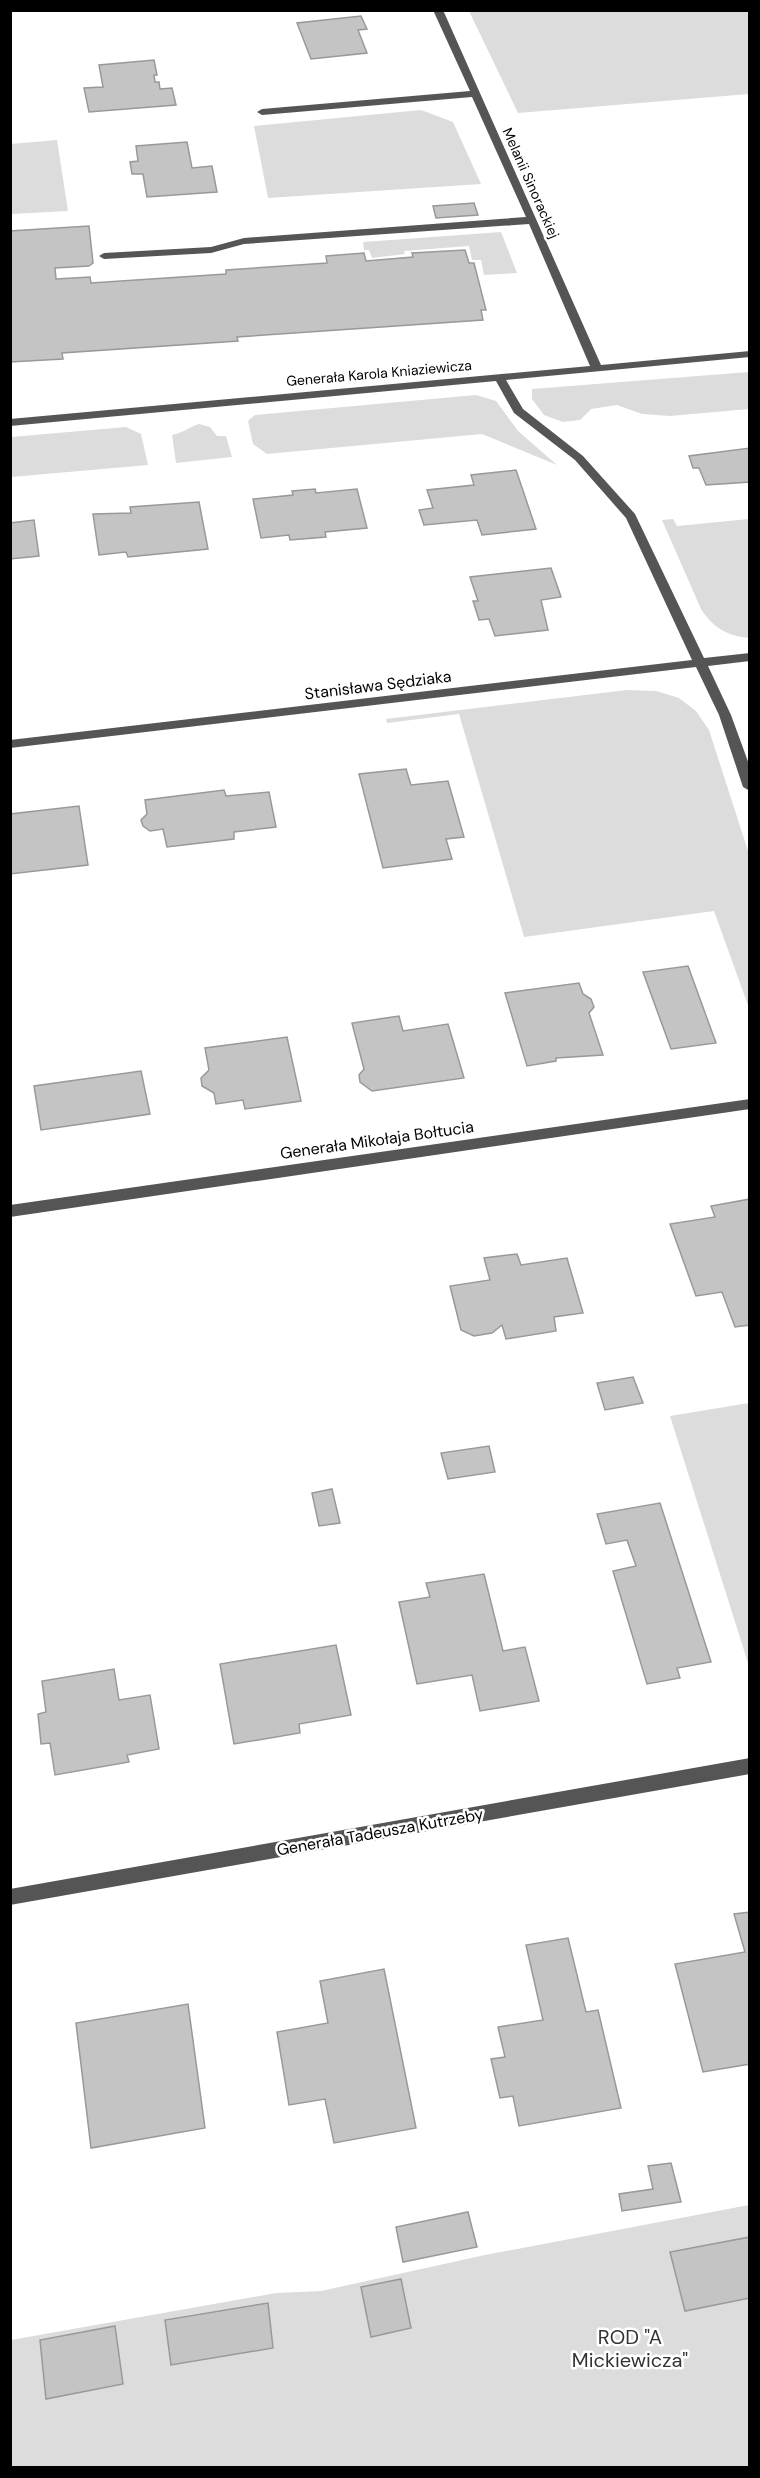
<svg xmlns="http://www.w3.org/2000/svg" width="760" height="2478" font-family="'DM Sans',sans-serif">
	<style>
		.green { fill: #dcdcdc }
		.building { fill: #c4c4c4; stroke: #999; stroke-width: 1.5 }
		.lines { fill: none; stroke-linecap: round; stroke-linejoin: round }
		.minor { fill: #555; fill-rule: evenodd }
		.labels { text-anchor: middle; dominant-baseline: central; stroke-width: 5; stroke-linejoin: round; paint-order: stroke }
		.far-street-label { font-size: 14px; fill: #000; stroke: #fff }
		.street-label { font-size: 16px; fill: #000; stroke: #fff }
		.near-park-label { font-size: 20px; fill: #333; stroke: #fff }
	</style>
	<rect width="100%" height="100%" fill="#fff"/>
	<g class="green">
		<path d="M469,11H749V94L518,113Z"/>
		<path d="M421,110L453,122L481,184L268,198L254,126Z"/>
		<path d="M57,140L68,211L11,214V144Z"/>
		<path d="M501,232L517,273L484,275L481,260H472L469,246L404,251L405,254L372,258L369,250H364L363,242Z"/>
		<path d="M749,372V409L670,416L642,414L617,405L591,409L580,420L563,422L544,415L532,399V389Z"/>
		<path d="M476,395L496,401L518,431L557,465L482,434L267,454L253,444L248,421L255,415Z"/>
		<path d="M199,424L210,427L217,436H226L232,457L176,463L172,435C183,433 189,427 199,424Z"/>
		<path d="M126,427L141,434L148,465L11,477V437Z"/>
		<path d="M673,519L677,526L749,519V638C728,636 713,628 701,609L662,520Z"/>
		<path d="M627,690L656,691L679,698L696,711L709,730L749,854V1008L714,911L524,937L459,714L387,723L386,719Z"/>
		<path d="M749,1403H750L749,1666L670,1416Z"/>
		<path d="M749,2205V2467L11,2468V2340L276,2293L321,2291L485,2255Z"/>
	</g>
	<g class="building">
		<path d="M361,16L367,29L358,30L367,53L311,59L297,23Z"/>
		<path d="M154,60L157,75H154L155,82H159L160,89L172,88L176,105L89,112L84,88L103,87L99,65Z"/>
		<path d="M187,142L192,168L212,166L217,192L147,197L143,174H132L130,162L138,161L136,146Z"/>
		<path d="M474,203L478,215L436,218L433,206Z"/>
		<path d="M89,226L93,263L89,266L55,268L56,279L90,277L91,283L226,274V270L327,263L326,256L364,253L366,261L413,257L412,253L465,250L469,263H474L486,310H481L483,320L237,337L238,341L62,353L63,359L10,362V231Z"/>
		<path d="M750,448V482L706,485L699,468H693L689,456Z"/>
		<path d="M516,470L536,529L482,535L477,520L424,525L419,510L433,508L427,490L474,485L471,475Z"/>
		<path d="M315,489L316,493L357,489L367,528L325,532L326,537L290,540L289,535L261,538L253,499L293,495L292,491Z"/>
		<path d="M199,502L208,549L128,557L126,552L99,555L93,514L131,513L130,507Z"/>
		<path d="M34,520L39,556L10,559V523Z"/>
		<path d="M551,568L561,597L541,600L548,630L495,636L489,619L479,620L473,601H478L470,577Z"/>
		<path d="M406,769L411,785L448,781L464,837L446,839L452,859L383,868L359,774Z"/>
		<path d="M224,790L226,796L269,792L276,827L234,832V839L167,847L163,829L150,831L143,826L141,820L147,814L145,800Z"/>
		<path d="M79,806L88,865L10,874V814Z"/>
		<path d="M688,966L716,1043L671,1049L643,972Z"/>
		<path d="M579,983L583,994L591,999L594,1007L589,1013L603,1055L556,1058V1061L527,1066L505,993Z"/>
		<path d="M399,1016L403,1031L448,1024L464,1078L372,1091L360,1082L359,1075L364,1069L352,1023Z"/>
		<path d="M287,1037L301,1101L245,1109L243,1100L216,1104L214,1093L202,1086L201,1078L209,1070L205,1048Z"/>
		<path d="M141,1071L150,1114L41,1130L34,1086Z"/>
		<path d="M750,1199V1325L735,1327L722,1292L696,1296L670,1224L715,1217L711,1206Z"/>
		<path d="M517,1254L521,1265L567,1258L583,1313L554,1317L556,1331L506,1339L502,1325L492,1333L474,1336L461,1330L450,1286L490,1280L484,1258Z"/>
		<path d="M633,1377L643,1403L605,1410L597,1383Z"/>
		<path d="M489,1446L495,1472L448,1479L441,1453Z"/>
		<path d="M332,1489L340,1523L319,1526L312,1493Z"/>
		<path d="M660,1503L711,1662L677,1668L680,1678L647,1684L613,1571L636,1566L627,1540L606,1544L597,1514Z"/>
		<path d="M484,1574L503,1651L525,1647L539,1701L480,1711L472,1675L417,1684L399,1602L430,1597L426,1583Z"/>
		<path d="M336,1645L351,1715L299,1724L300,1733L234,1744L220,1664Z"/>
		<path d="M114,1669L119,1700L150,1695L159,1749L127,1755L129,1762L55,1775L50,1743L41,1744L38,1714L46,1712L42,1681Z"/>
		<path d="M750,1912V2064L703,2072L675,1964L745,1952L734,1914Z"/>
		<path d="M568,1938L586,2012L598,2010L621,2108L519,2126L513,2096L500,2098L491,2059L505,2057L498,2027L543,2020L526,1945Z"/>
		<path d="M384,1969L416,2128L334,2143L325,2099L289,2105L277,2032L328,2023L320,1981Z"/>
		<path d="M188,2004L205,2128L91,2148L76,2023Z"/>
		<path d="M671,2163L681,2202L622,2211L619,2194L653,2189L648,2166Z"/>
		<path d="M468,2212L477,2247L403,2262L396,2227Z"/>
		<path d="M750,2237V2298L685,2311L670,2252Z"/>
		<path d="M401,2279L411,2328L371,2337L361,2287Z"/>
		<path d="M268,2303L273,2348L171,2365L165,2320Z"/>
		<path d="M115,2326L123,2384L46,2399L40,2340Z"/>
	</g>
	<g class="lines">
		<g class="minor">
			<path d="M433,10H443L601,365L750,351V357L506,380L523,409L583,456L635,514L704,658L750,653V661L708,666L731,715L750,767V791L743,787L719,715L696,667L10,748V740L692,660L626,518L575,460L514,413L496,381L10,426V419L590,366L529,224L244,244L211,253L104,259L99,256L104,253L211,247L244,238L526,217L472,97L262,115L257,112L262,109L470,91Z"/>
			<path d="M750,1099V1109L10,1217V1205Z"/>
			<path d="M750,1758V1774L10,1905V1889Z"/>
		</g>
	</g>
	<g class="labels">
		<g class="far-street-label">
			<text transform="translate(531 183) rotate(66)">Melanii Sinorackiej</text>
			<text transform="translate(379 373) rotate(-5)">Generała Karola Kniaziewicza</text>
		</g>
		<g class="street-label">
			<text transform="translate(378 685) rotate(-7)">Stanisława Sędziaka</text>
			<text transform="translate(377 1140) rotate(-8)">Generała Mikołaja Bołtucia</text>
			<text transform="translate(380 1832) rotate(-10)">Generała Tadeusza Kutrzeby</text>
		</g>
		<g class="near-park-label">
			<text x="630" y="2337">ROD "A<tspan x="630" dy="23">Mickiewicza"</tspan></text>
		</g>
	</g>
	<rect width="760" height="2478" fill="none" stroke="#000000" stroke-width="24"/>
</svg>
